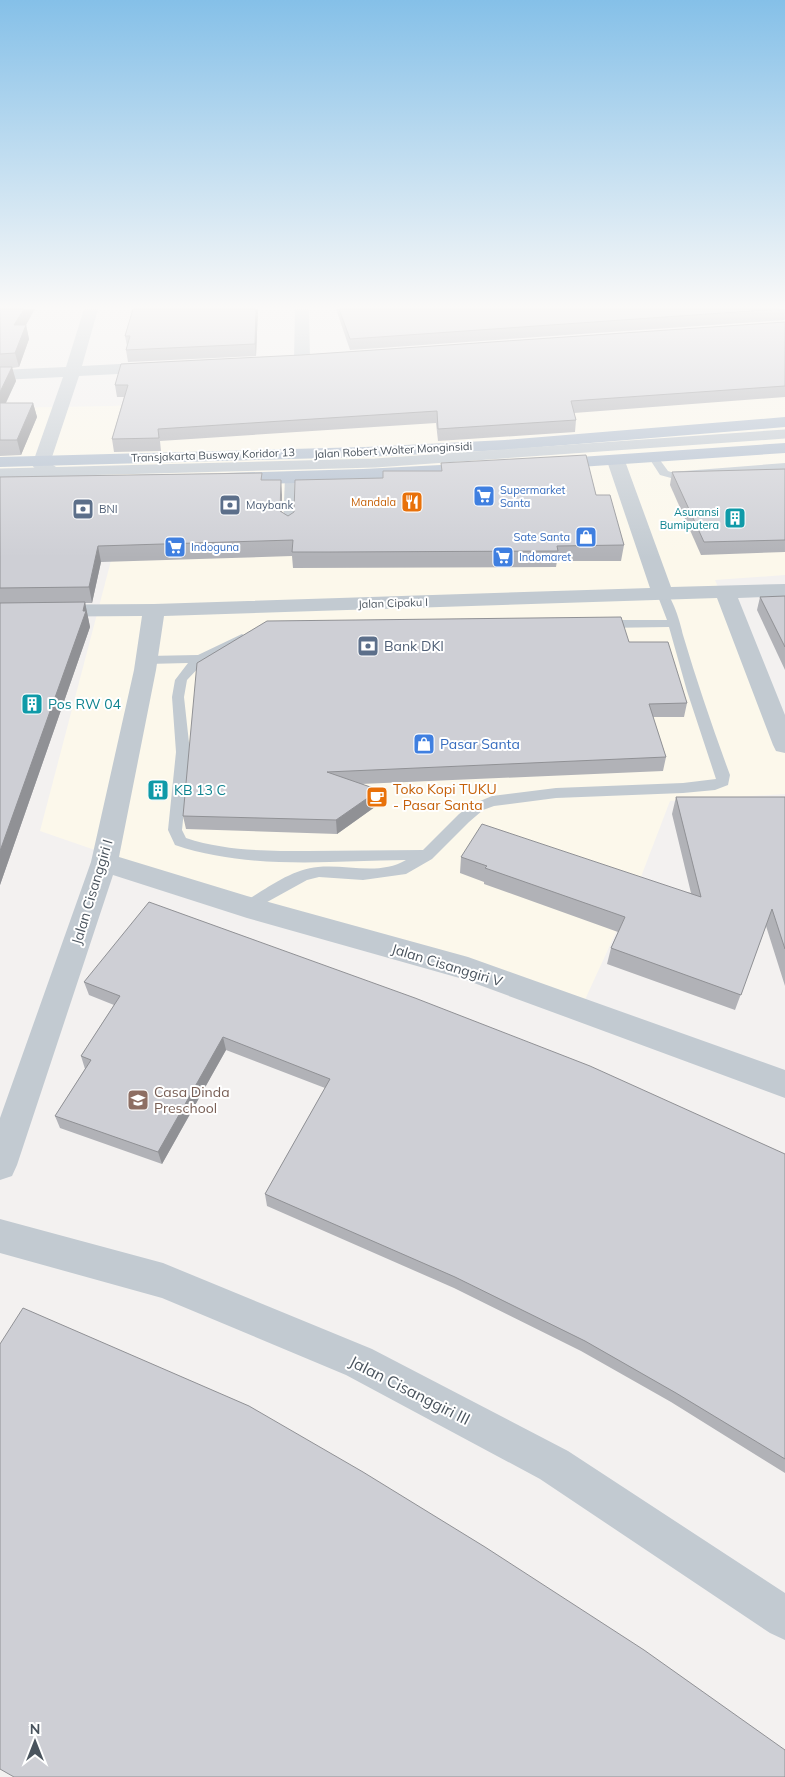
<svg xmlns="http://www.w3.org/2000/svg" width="785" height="1777" font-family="Mulish,sans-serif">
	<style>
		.commercial { fill: #fcf8eb }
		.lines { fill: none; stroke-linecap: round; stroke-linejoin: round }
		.service { fill: #c2cad1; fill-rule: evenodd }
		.minor { fill: #c2cad1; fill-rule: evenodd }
		.primary { fill: #b1bece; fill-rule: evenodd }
		.service-bridge { stroke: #c2cad1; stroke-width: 9 }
		.wall { fill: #b1b2b7 }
		.shaded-wall { fill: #909195 }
		.building { fill: #cecfd5; stroke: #909195 }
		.labels { text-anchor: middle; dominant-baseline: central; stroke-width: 4; stroke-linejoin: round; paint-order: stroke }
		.far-street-label { font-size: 11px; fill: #49535d; stroke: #fff }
		.far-shop-label { font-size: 11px; fill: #366cbe; stroke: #fff; text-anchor: start }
		.far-food-label { font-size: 11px; fill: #c56008; stroke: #fff; text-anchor: end }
		.far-service-label { font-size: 11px; fill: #4e5e75; stroke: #fff; text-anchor: start }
		.far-culture-label { font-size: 11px; fill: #0d838f; stroke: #fff; text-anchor: end }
		.service-label { font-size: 14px; fill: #4e5e75; stroke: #fff; text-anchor: start }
		.culture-label { font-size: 14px; fill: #0d838f; stroke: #fff; text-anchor: start }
		.shop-label { font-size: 14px; fill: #366cbe; stroke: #fff; text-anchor: start }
		.food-label { font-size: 14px; fill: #c56008; stroke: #fff; text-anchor: start }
		.street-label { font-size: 14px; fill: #49535d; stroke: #fff }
		.education-label { font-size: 14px; fill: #785e54; stroke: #fff; text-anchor: start }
		.near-street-label { font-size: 16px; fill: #49535d; stroke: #fff }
	</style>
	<rect width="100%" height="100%" fill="#f3f1f0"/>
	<path class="commercial" d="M785,366V575L715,580L785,745V794L670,801L639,882L577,1017L40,831L118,534L0,536V408L111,406L501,386Z"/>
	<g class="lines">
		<g class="service">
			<path d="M654,455L657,456L668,471L671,472L785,463V469L671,478L660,475L649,458Z"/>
			<path d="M290,474L295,477L293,527L288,530L283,527L285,477Z"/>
			<path d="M663,591C672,593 681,625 683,635C697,682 713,729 730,775L728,785L715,790L683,793L556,798L494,806L483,810L469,822L432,859L406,874L363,880L319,877L307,880L247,913L242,911L239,907L242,903C265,890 291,869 318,867C347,864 379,876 406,860C329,861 249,870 175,845L168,830L176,752L172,697L175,680L188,663L147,664L141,660L147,656L198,655L242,634L248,638L246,641L204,662L187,680L184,697L190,752L182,830L186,838C225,851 266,851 308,851C346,851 385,850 423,850L459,814L473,804L492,796L556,788L683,783L716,779L687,691L669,627L603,628L597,624L603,620H667L657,594Z"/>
		</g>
		<g class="minor">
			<path d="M84,309H98L82,366L157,362L163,364L165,367L163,370L157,372L79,376L50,463L56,467L88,474L90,478L88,482C74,485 40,477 32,465L63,377L0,380V370L66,367Z"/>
			<path d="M295,309H309L310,360L308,363H296L294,360Z"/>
			<path d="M616,456L622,457L625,461L671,587L785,584V596L738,598L785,715V753L776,751L773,745L717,598L164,616L156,670L119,857L247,896L468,957L785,1070V1098L463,979L247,918L113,875L17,1165L12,1176L0,1180V1118L91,862L134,670L142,616L0,617V605L154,604L650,588L607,461L610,457Z"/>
			<path d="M0,1219L163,1263L372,1349L568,1451L785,1593V1640L770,1633L540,1479L346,1375L162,1298L0,1253Z"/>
		</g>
		<g class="primary">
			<path d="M785,417V427L505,450L365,457L0,467V457L365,447L505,440Z"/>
			<path d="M785,443V453L550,469L544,468L541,464L544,460L550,459Z"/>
			<path d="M479,463L485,464L488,468L485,472L363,481L225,485L218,483L216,479L218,475L225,473L363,469Z"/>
		</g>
		<path class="service-bridge" d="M0,473L375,463L785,434"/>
	</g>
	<g class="wall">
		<path d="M0,309L26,325L29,339L19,367L12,368L16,381L6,403H33L37,417L21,455L0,456Z"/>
		<path d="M133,309H258L256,356L128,362L126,350L127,346L125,336Z"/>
		<path d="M336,309H785V320L350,350Z"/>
		<path d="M785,322V397L574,413L576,420L575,432L438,441L436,423L160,441L161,451L114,452L112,439L124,397H117L115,385L301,355Z"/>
		<path d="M441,463L596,495L624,545L621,561H557L556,567L293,568L292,556L101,562L92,603H85L90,627L0,885V477L262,473V480L282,495V512L288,516L383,478L441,471Z"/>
		<path d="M785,469V552L701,555L670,485L672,472Z"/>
		<path d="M785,596V670L757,610L760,597Z"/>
		<path d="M629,642L687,703L684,717H653L666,757L663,771L361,784L379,790V804L337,834L186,829L183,816Z"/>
		<path d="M676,797H785V986L766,926L735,1010L607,964L611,948L618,932L484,884V882L460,873L461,857L691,893L672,814Z"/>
		<path d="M84,982L785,1154V1473L671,1402L581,1351L454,1288L267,1206L265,1194L325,1088L226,1050L162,1164L60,1128L55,1116L85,1069L81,1056L114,1005L89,995Z"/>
	</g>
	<g class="shaded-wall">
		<path d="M24,309H35L26,325L29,339L19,367L15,353L14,325Z"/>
		<path d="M256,309H258L256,356L255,344Z"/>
		<path d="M12,367L16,381L0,415V392Z"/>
		<path d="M33,403L37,417L21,455L17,440Z"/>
		<path d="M281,480L282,495L281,527L280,511Z"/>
		<path d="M98,546L101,562L92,603L89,587Z"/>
		<path d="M85,602L90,627L0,885V851L83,611Z"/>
		<path d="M379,790V804L337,834L336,820Z"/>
		<path d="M223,1037L226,1050L162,1164L158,1152Z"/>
	</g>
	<g class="building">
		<path d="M0,309H24L14,325H26L15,353L0,354Z"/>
		<path d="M133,309H256L255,344L126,350L130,336H125Z"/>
		<path d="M339,309H780L350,339Z"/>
		<path d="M785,322V386L571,401L576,420L438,429L437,411L158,429L159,438L112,439L128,385H115L121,364L301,355Z"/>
		<path d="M0,367H12L0,392Z"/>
		<path d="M0,403H33L17,440H0Z"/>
		<path d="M586,455L596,495H610L624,545L557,546L558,551L329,552H292L293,540L98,546L89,587L0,588V477L262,473L261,480H281L280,511L288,516L294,512L295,480L383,478V471H442L441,463Z"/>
		<path d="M785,469V540L704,542L672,472Z"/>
		<path d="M785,596V647L760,597Z"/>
		<path d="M85,602L83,611H86L0,851V603Z"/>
		<path d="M621,617L629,642H668L687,703L649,704L666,757L327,772L379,790L336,820L183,816L197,663L267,621Z"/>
		<path d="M676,797H785V949L772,909L741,995L611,948L625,917L485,868L487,866L461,857L482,824L701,897Z"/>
		<path d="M149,902L415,998L590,1066L785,1154V1459L676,1393L585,1341L455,1277L265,1194L330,1079L223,1037L158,1152L55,1116L91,1060L81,1056L120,996L84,982Z"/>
		<path d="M23,1308L249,1406L363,1472L485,1547L644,1650L785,1750V1777H14L0,1769V1344Z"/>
	</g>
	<linearGradient id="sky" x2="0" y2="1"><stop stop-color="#85c0e8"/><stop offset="0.55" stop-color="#faf9f8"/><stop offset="1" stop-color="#faf9f8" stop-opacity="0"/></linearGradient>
	<rect width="785" height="558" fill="url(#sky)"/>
	<defs>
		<g id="supermarket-square" transform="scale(1.125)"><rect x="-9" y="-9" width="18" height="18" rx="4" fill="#3f7fe0" stroke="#fff"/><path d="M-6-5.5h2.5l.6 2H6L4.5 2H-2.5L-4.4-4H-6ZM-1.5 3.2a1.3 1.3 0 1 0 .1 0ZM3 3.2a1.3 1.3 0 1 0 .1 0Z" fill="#fff"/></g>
		<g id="restaurant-square" transform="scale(1.125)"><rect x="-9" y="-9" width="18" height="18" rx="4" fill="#e8710a" stroke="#fff"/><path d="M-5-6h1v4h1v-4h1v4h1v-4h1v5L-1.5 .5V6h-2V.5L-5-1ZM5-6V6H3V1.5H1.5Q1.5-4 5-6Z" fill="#fff"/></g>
		<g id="bank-square" transform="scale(1.125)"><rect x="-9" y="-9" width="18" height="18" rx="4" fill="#5c6f8a" stroke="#fff"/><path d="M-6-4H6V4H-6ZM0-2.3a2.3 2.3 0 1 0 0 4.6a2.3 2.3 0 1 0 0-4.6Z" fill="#fff"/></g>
		<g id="building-square" transform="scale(1.125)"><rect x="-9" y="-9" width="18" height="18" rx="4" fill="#0f9aa8" stroke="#fff"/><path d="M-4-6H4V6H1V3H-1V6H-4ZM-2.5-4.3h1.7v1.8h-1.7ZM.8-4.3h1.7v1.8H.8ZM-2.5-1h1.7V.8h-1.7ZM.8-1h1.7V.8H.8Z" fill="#fff"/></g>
		<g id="shop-square" transform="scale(1.125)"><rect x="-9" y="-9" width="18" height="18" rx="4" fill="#3f7fe0" stroke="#fff"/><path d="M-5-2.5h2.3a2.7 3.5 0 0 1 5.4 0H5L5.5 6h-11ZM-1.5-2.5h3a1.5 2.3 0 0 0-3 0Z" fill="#fff"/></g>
		<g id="cafe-square" transform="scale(1.125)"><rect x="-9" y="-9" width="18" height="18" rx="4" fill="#e8710a" stroke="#fff"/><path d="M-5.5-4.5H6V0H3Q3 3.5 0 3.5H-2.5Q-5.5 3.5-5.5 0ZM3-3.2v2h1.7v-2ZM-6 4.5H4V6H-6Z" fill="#fff"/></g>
		<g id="school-square" transform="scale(1.125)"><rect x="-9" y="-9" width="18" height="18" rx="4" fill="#8d6e63" stroke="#fff"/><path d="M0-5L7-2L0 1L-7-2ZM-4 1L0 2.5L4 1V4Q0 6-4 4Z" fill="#fff"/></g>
	</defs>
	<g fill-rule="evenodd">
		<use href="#supermarket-square" x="484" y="496"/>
		<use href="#restaurant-square" x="412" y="502"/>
		<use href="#bank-square" x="230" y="505"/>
		<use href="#bank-square" x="83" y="509"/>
		<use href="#building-square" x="735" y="518"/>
		<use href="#shop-square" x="586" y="537"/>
		<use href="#supermarket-square" x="175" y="547"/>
		<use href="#supermarket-square" x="503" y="557"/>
		<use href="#bank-square" x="368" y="646"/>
		<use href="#building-square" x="32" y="704"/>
		<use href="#shop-square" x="424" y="744"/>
		<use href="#building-square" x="158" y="790"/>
		<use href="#cafe-square" x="377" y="797"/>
		<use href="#school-square" x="138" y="1100"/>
	</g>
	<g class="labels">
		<g class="far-street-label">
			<text transform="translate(393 450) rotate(-3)">Jalan Robert Wolter Monginsidi</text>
			<text transform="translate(213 455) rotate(-2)">Transjakarta Busway Koridor 13</text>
			<text transform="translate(393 603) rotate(-2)">Jalan Cipaku I</text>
		</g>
		<g class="far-shop-label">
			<text x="500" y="490">Supermarket<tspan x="500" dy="13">Santa</tspan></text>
			<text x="570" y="537" text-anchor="end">Sate Santa</text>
			<text x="191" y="547">Indoguna</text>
			<text x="519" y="557">Indomaret</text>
		</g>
		<g class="far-food-label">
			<text x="396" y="502">Mandala</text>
		</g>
		<g class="far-service-label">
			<text x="246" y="505">Maybank</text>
			<text x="99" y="509">BNI</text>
		</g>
		<g class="far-culture-label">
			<text x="719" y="512">Asuransi<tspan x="719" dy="13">Bumiputera</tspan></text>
		</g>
		<g class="service-label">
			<text x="384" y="646">Bank DKI</text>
		</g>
		<g class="culture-label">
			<text x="48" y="704">Pos RW 04</text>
			<text x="174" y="790">KB 13 C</text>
		</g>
		<g class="shop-label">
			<text x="440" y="744">Pasar Santa</text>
		</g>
		<g class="food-label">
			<text x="393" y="789">Toko Kopi TUKU<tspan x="393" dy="16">- Pasar Santa</tspan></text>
		</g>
		<g class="street-label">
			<text transform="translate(92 892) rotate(-73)">Jalan Cisanggiri I</text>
			<text transform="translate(447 965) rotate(17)">Jalan Cisanggiri V</text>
		</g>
		<g class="education-label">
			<text x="154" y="1092">Casa Dinda<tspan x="154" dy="16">Preschool</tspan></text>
		</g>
		<g class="near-street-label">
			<text transform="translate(410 1390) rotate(27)">Jalan Cisanggiri III</text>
		</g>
	</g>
	<g transform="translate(35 1742)" stroke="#ffffff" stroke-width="4" paint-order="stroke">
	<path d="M0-4L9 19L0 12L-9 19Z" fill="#49535d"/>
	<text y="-8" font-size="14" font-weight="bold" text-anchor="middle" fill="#49535d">N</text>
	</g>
</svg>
